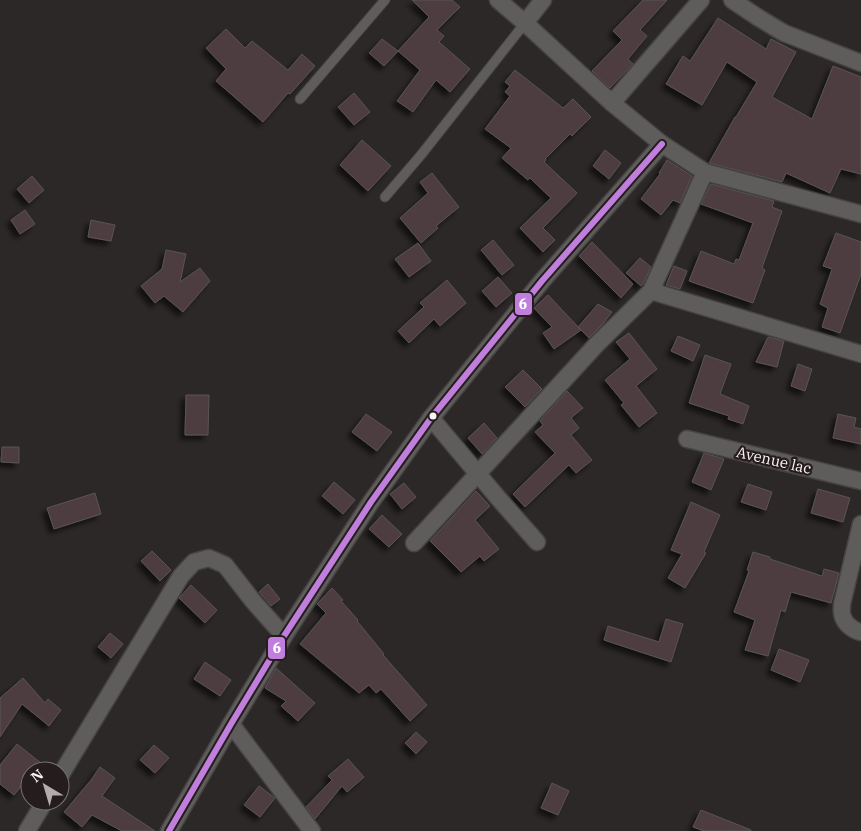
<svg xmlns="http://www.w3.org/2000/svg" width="861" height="831" font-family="'IBM Plex Serif',serif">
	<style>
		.building { fill: #4e3e40; stroke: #585454; filter: url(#shadow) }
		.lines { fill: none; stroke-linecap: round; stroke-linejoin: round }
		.lane-casing { stroke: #464343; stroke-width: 11 }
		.street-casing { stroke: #464343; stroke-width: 19 }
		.lane { stroke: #5f5c5c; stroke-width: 9 }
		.street { stroke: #5f5c5c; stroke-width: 16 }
		.bus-1-casing { stroke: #251c1d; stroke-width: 10 }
		.bus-1 { stroke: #c07fdc; stroke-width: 6 }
		.bus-dot { fill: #f9f3f3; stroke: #251c1d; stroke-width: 2 }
		.labels { text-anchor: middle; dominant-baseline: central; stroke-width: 4.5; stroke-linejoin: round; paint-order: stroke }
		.street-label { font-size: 15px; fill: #f9f3f3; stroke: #251c1d }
		.line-badge { stroke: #251c1d; stroke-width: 2 }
		.badge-label { font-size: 14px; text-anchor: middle; font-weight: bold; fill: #fff }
	</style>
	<defs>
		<filter id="shadow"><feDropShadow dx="-4.5" dy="4.5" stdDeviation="2.5" flood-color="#0009"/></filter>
	</defs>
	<rect width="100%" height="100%" fill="#2d2828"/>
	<g class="building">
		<path d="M412,0H452L460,7L437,30L444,36L439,42L470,69L450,92L436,80L413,112L397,101L420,70L398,51L429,17Z"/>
		<path d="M643,0H667L640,30L647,36L628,59L633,64L610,88L592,71L622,40L613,31Z"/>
		<path d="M718,18L766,49L771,39L796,52L772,97L812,119L833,66L861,77V174L841,169L830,193L786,173L782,182L709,163L735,117H736L757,82L727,62L702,105L666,84L683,56L690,61Z"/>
		<path d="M226,29L245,48L252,41L288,70L302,54L315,66L290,94L288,93L263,122L216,81L226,69L206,48Z"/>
		<path d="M382,39L398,51L384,66L369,53Z"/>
		<path d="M515,70L563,108L573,99L591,117L572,136L570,134L545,159L546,160L544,162L577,193L543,228L555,240L543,252L520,228L551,198L530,178L528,180L502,158L511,148L485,129L510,96L505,92L510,86L505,82Z"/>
		<path d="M354,93L370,112L354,125L338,107Z"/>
		<path d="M362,140L391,166L368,191L340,165Z"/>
		<path d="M605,150L621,163L609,179L593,166Z"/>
		<path d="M667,160L692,176L680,203L673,200L661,215L641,199L660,174L659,173Z"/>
		<path d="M432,173L459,207L436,226L438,228L421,243L400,218L428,193L420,182Z"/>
		<path d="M32,176L44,190L29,203L17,189Z"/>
		<path d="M711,184L774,201L772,207L782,211L762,268L765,270L753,303L689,281L701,251L734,264L736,259L739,260L753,223L701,204Z"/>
		<path d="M25,210L35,224L20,234L11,220Z"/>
		<path d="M91,220L115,225L111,241L88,237Z"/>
		<path d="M836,233L861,242V274L840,333L822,327L828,308L820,304L832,269L823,266Z"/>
		<path d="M493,240L514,265L502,275L481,250Z"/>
		<path d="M592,242L633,284L621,298L579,256Z"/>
		<path d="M418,243L431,261L409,277L395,259Z"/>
		<path d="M166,250L186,254L180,282L200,268L210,281L183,312L164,296L155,303L141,286L162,269Z"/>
		<path d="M640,258L651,267L643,284L641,286L626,273Z"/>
		<path d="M674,266L687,271L680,289L666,285Z"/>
		<path d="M498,277L512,293L496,307L482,291Z"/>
		<path d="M447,280L466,303L440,326L434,319L409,343L398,331L424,307L420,303Z"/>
		<path d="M548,295L581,330L554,349L543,333L552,327L534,308Z"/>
		<path d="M598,304L612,312L603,324L589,338L578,327Z"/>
		<path d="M629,333L657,369L636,386L657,413L639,427L621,405L624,403L605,380L630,359L616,342Z"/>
		<path d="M678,336L700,345L693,361L671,351Z"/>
		<path d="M768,337L784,341L777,367L756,362Z"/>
		<path d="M705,355L731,364L720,394L749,406L743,424L728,419L729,416L689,403Z"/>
		<path d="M798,364L812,369L805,391L791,386Z"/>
		<path d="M523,370L542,389L525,407L505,387Z"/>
		<path d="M567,391L583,408L571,418L579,428L571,435L592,460L576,473L569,465L525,507L513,494L555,453L535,432L543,425L540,421Z"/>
		<path d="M186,395H209L208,435H185Z"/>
		<path d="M366,414L392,432L377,451L352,432Z"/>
		<path d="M838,414L856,418L854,427L861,429V444L833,438Z"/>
		<path d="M484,423L497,438L482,454L468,438Z"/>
		<path d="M2,447H19V463L1,462Z"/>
		<path d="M704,453L724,459L711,490L692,482Z"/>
		<path d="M334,482L355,500L343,514L322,496Z"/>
		<path d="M404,483L416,497L402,509L390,494Z"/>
		<path d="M748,484L772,492L766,510L741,502Z"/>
		<path d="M818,489L850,498L843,522L811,513Z"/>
		<path d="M476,491L490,506L475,520L499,549L484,561L480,556L461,572L430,541Z"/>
		<path d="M95,493L101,514L54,529L47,508Z"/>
		<path d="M691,502L720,515L704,552L706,553L685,588L668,578L682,554L671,550Z"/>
		<path d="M382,515L402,534L389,547L369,529Z"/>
		<path d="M152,551L171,570L160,581L141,561Z"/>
		<path d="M753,552L770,557V559L822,576L824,569L839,573L831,603L791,592L785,612L781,610L768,656L745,650L755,620L734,612L749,571L747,570Z"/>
		<path d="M268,584L280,599L271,606L259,592Z"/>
		<path d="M191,585L217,610L205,623L179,598Z"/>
		<path d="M332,588L343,600L341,601L358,620L357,621L384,654L383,655L427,705L410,721L381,689L376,693L369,685L359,693L300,644L326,613L317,604Z"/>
		<path d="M666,619L683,624L671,662L604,640L608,626L659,642Z"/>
		<path d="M110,633L123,644L111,658L98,647Z"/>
		<path d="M779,649L809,660L800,682L771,670Z"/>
		<path d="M205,662L231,680L220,696L194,679Z"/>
		<path d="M276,668L315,703L298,721L281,706L286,701L265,688Z"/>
		<path d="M23,678L45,703L48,699L61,710L49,726L22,704L0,737V698Z"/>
		<path d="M416,732L427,742L416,754L405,743Z"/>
		<path d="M17,744L51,771H30V776L14,795L0,784V765Z"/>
		<path d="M154,745L169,758L155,773L140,760Z"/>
		<path d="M348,759L364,777L347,792L342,786L315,819L306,807L332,780L328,776Z"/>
		<path d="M100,767L115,778L102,796L155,831H122L92,815L82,827L64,812L91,780Z"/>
		<path d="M552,783L569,791L558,815L541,808Z"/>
		<path d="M259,786L275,798L260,817L244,805Z"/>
		<path d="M701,810L751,830V831H704L693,827Z"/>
	</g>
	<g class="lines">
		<g class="lane-casing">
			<g id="lane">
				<path d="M300,99L385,0"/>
				<path d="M385,197L421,155L525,23"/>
			</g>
		</g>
		<g class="street-casing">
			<g id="street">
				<path d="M498,0L525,23L612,103L662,144L705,172L861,214"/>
				<path d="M732,0L759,18L784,33L861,63"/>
				<path d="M525,23L543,0"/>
				<path d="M612,103L701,0"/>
				<path d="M651,291L861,354"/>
				<path d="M431,418L499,499L537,542"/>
				<path d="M687,439L861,481"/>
				<path d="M861,524L842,604C842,608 841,613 843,617C845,624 854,631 861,632"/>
				<path d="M414,543L597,344L651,291L705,172"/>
				<path d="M231,724L312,831"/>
				<path d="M60,776L181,576L194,562L209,558L225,565L253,601L284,636"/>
				<path d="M27,831L45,801"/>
				<path d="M169,831L231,724L284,636L371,502L431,418L542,281L662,144"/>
			</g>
		</g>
		<use href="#lane" class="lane"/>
		<use href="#street" class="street"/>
		<g class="bus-1-casing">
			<path id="bus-1" d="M169,831L231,724L284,636L371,502L431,418L542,281L662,144"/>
		</g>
		<use href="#bus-1" class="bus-1"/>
	</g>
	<circle class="bus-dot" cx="433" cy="416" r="4.5"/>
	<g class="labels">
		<g class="street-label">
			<text transform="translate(774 460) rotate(13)">Avenue lac</text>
		</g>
	</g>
	<g class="line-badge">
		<rect x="514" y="292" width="19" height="24" rx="5" fill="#c07fdc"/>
		<rect x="267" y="636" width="19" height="24" rx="5" fill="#c07fdc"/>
	</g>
	<g class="badge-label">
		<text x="523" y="309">6</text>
		<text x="277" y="653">6</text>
	</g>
	<g transform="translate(45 786) rotate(322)"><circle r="24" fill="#251c1d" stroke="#7a7273"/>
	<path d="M0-4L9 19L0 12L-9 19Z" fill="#b2acac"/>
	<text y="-8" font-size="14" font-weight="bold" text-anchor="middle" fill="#f9f3f3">N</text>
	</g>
</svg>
